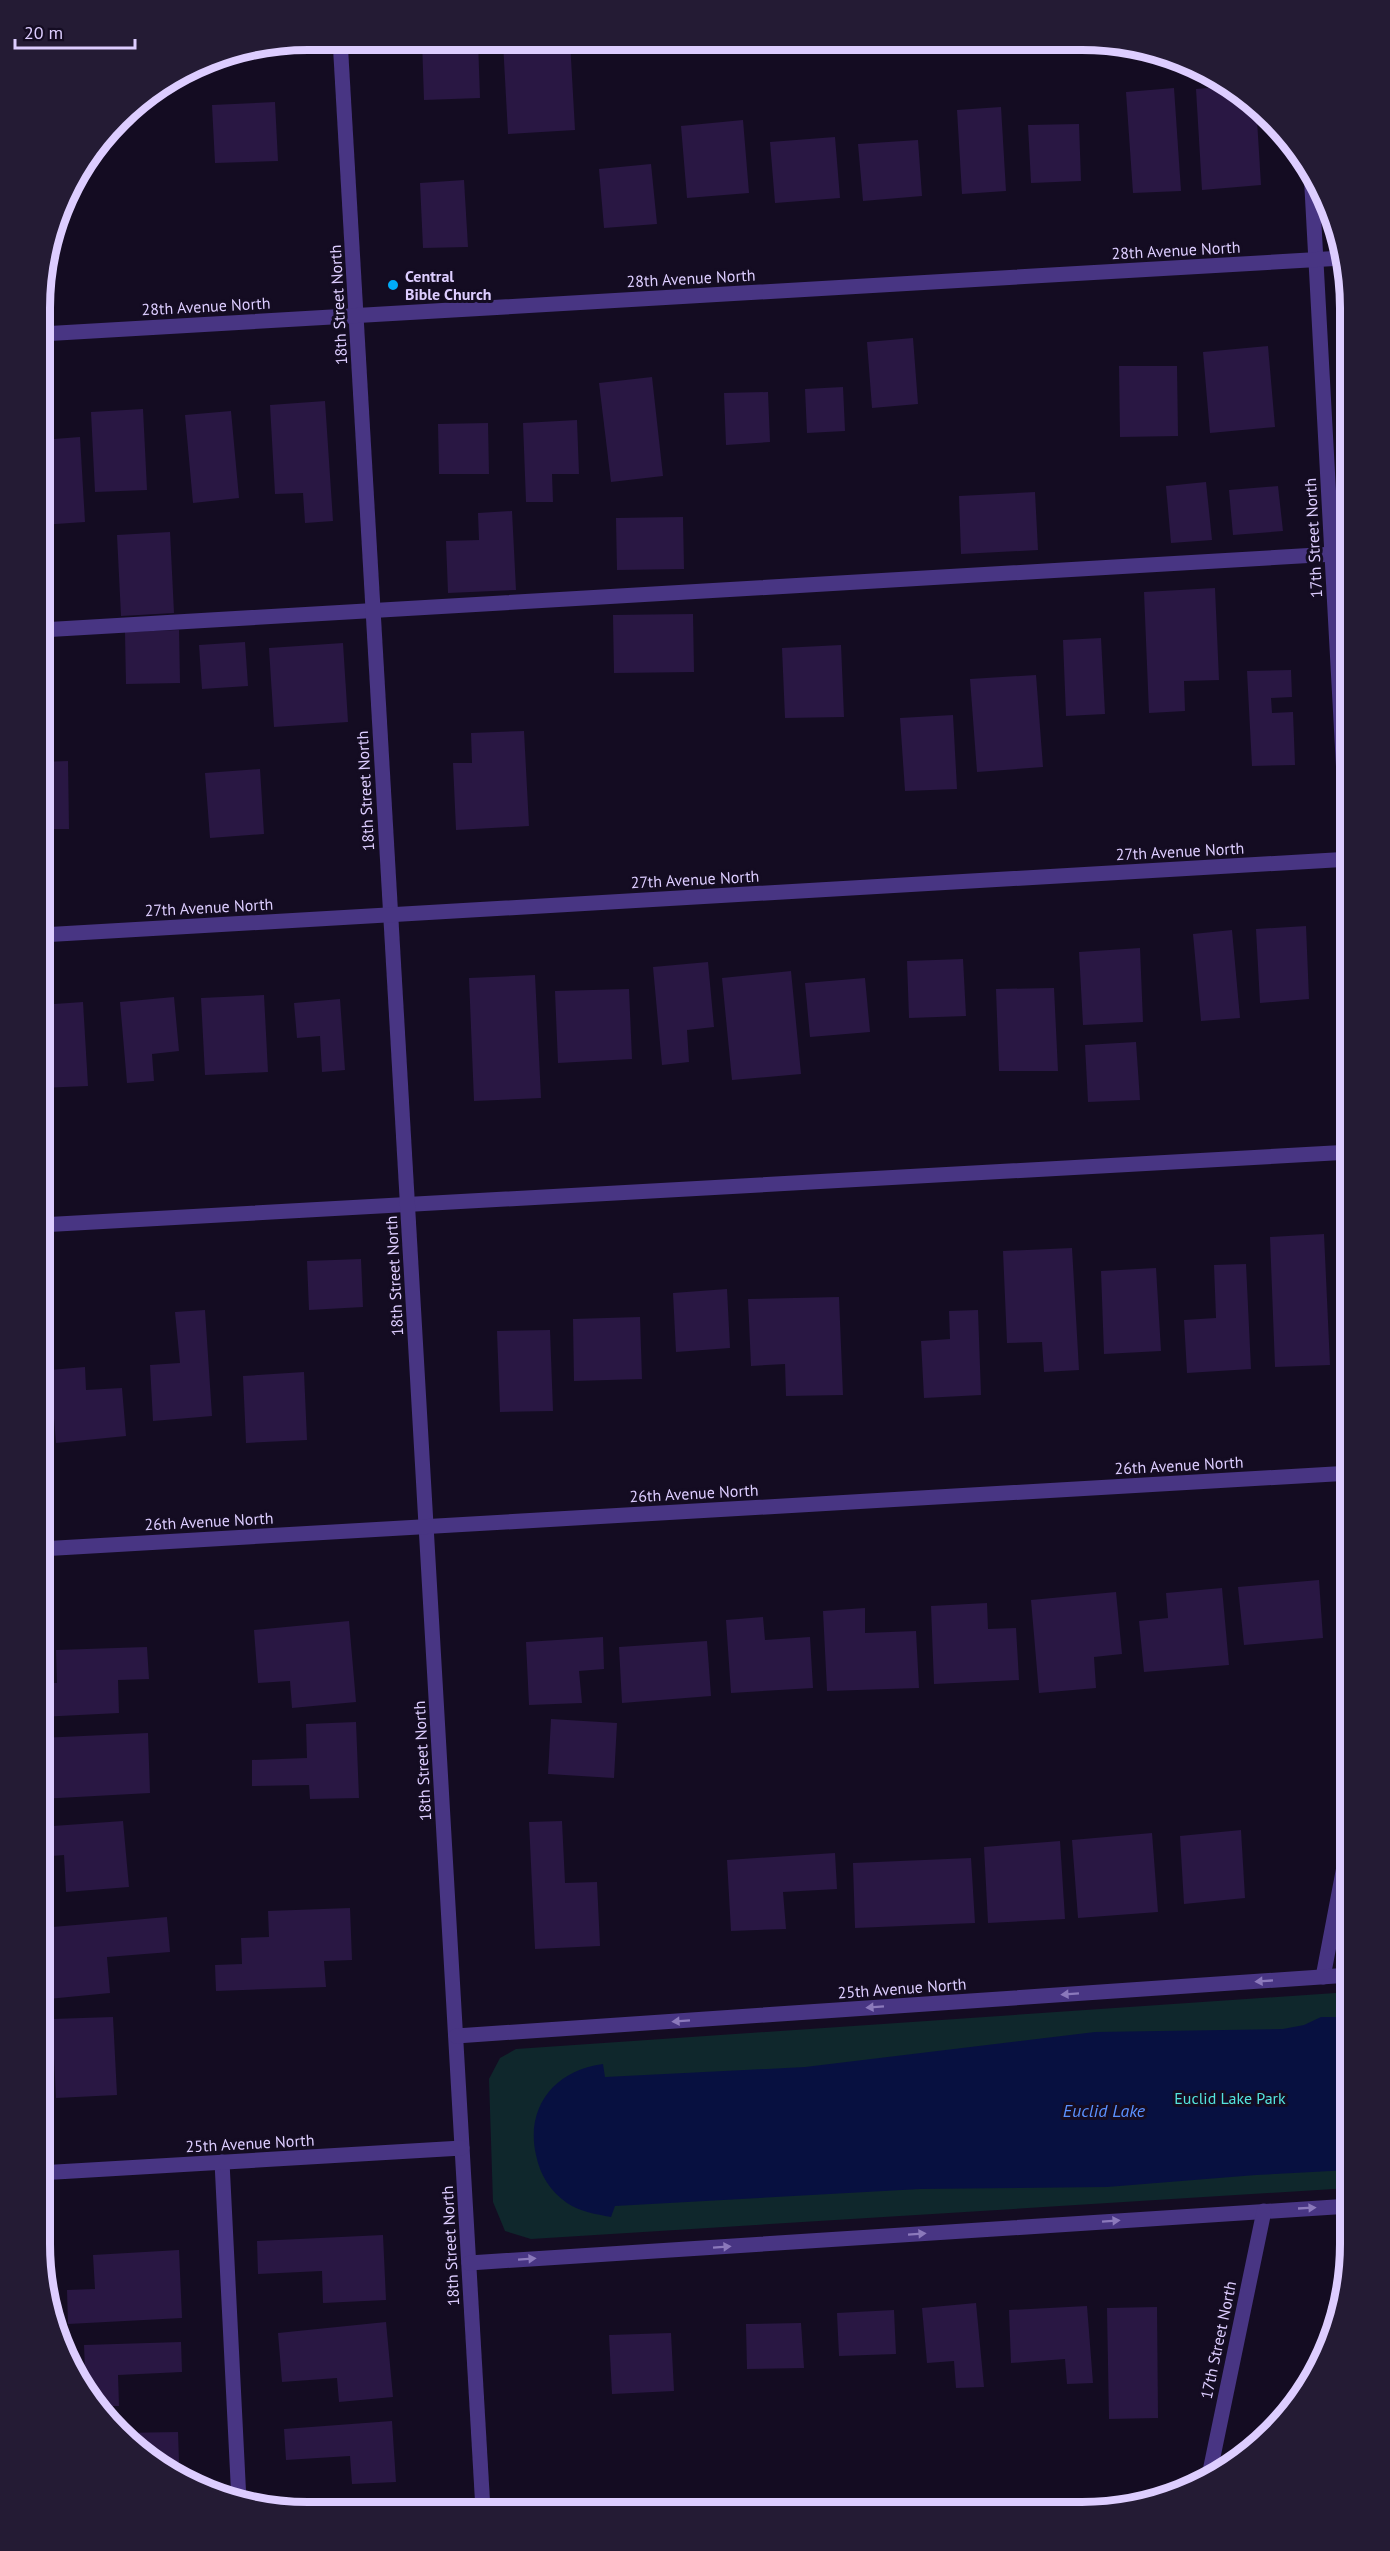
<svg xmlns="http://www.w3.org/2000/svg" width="1390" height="2551" font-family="'PT Sans',sans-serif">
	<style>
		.green { fill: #0f272c }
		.water { fill: #071040 }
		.building { fill: #291743 }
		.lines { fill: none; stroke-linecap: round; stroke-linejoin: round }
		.lane { stroke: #483583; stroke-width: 15 }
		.street { stroke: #483583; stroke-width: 15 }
		.oneway { fill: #8b79bb }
		.poi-dot { fill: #00acf8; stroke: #140c22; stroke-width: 2 }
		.labels { text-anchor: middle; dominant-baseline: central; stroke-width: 6; stroke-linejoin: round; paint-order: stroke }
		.street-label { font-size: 16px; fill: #ddcdff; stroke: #140c22 }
		.poi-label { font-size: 16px; font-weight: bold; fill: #ddcdff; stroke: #140c22; text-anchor: start }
		.park-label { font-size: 16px; fill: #54e4de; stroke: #140c22 }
		.water-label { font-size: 18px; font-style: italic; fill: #5b91ff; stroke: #140c22 }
		.rim { fill: none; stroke: #ddcdff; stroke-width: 8 }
	</style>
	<rect width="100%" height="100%" fill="#140c22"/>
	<path class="green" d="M1350,1992V2188L531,2239L505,2231L493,2202L489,2079L500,2058L516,2049Z"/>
	<path class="water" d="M1321,2017H1350V2170L1256,2175L1107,2187L920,2189L615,2206L611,2217C596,2214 580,2212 567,2203C550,2191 540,2175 536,2155C525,2107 555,2070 603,2064L605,2077L805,2067L1095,2032L1283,2029L1304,2025Z"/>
	<g class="building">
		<path d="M422,40H478L480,98L424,100Z"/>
		<path d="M538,40L570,41L575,130L508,134L503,42Z"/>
		<path d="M1231,86L1256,103L1261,185L1202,190L1196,89Z"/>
		<path d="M1174,88L1181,191L1133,193L1126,92Z"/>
		<path d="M275,102L278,161L215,163L212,105Z"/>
		<path d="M1001,107L1006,191L962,194L957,110Z"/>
		<path d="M743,120L749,193L687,198L681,126Z"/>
		<path d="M1079,124L1081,181L1031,183L1028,125Z"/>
		<path d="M835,137L840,198L775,203L770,142Z"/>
		<path d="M918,140L922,196L863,201L858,144Z"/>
		<path d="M651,164L657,224L604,228L599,169Z"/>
		<path d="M464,180L468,247L423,248L420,183Z"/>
		<path d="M63,200L65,225L56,226Z"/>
		<path d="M913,338L918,404L872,408L867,342Z"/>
		<path d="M1268,346L1275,427L1210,433L1203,352Z"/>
		<path d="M1119,366H1177L1178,436L1120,437Z"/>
		<path d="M652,377L663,476L611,482L599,383Z"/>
		<path d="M843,387L845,431L807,433L805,389Z"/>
		<path d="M768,392L770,442L726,445L724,393Z"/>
		<path d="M325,401L333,521L305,523L303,493L275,494L270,405Z"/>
		<path d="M143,409L147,490L95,492L91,412Z"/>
		<path d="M231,411L239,498L193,503L185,415Z"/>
		<path d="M577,420L579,474H552L553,502H526L523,423Z"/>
		<path d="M488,423L489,474H439L438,424Z"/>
		<path d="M80,437L85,522L41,525V440Z"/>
		<path d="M1206,482L1212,540L1171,543L1166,486Z"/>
		<path d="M1278,486L1283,531L1233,535L1229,490Z"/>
		<path d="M1035,492L1038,550L961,554L959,496Z"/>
		<path d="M512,511L516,590L448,593L446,541L479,540L478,513Z"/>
		<path d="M683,517L684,569L617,570L616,518Z"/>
		<path d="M170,532L174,613L121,616L117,535Z"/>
		<path d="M1215,588L1219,680L1184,681L1185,711L1149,713L1144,592Z"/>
		<path d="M693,614L694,672L614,673L613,615Z"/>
		<path d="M179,630L180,683L126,684L125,632Z"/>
		<path d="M1101,638L1105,714L1066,716L1063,640Z"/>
		<path d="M245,642L248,686L202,689L199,645Z"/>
		<path d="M343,643L348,722L274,727L269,648Z"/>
		<path d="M841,645L844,717L785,718L782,648Z"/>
		<path d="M1291,670L1292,697L1271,698L1272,713L1293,712L1295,765L1252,766L1247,671Z"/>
		<path d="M1036,675L1043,767L977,772L970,679Z"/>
		<path d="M953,715L957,789L905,791L900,718Z"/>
		<path d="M524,731L529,826L456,830L453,763H472L471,733Z"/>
		<path d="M68,761L69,829H41V762Z"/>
		<path d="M260,769L264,834L210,838L205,773Z"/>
		<path d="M1306,926L1309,999L1260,1003L1256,929Z"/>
		<path d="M1232,930L1240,1018L1201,1021L1193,934Z"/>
		<path d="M1140,948L1143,1022L1083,1025L1079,952Z"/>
		<path d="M963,959L966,1016L909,1018L907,961Z"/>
		<path d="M708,962L714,1027L687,1030L689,1062L662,1065L653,967Z"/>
		<path d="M791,971L801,1074L732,1080L722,978Z"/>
		<path d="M535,975L541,1098L474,1101L469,978Z"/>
		<path d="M865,978L870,1032L810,1037L805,983Z"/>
		<path d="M1054,988L1058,1071H999L996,989Z"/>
		<path d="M629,989L632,1059L558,1063L555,991Z"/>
		<path d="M264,995L268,1072L205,1075L201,998Z"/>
		<path d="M174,997L179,1051L152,1054L154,1081L127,1083L120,1002Z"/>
		<path d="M340,999L345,1070L322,1072L320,1036L297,1038L294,1003Z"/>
		<path d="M83,1002L88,1086L40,1088V1005Z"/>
		<path d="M1136,1042L1140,1100L1088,1102L1085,1045Z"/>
		<path d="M1324,1234L1330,1365L1275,1367L1270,1237Z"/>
		<path d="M1072,1248L1079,1370L1044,1372L1042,1342L1007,1343L1003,1251Z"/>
		<path d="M361,1259L363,1307L309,1310L307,1261Z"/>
		<path d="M1246,1264L1251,1369L1187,1373L1184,1320L1216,1318L1214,1265Z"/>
		<path d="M1156,1268L1161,1351L1104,1354L1101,1271Z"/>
		<path d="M727,1289L730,1348L676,1352L673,1293Z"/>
		<path d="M839,1297L843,1395L786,1396L785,1364L751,1366L748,1299Z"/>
		<path d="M205,1310L212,1416L153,1421L150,1365L180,1363L175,1312Z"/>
		<path d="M978,1310L981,1395L924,1398L921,1341L950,1339L949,1311Z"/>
		<path d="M640,1317L642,1379L574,1381L573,1319Z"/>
		<path d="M550,1330L553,1411L500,1412L497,1331Z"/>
		<path d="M85,1367L86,1390L122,1388L126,1436L56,1443L50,1370Z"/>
		<path d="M304,1372L307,1440L246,1443L243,1376Z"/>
		<path d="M1319,1580L1323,1638L1244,1645L1238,1587Z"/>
		<path d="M1222,1588L1229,1665L1144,1672L1139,1621L1168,1618L1166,1593Z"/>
		<path d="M1116,1592L1122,1654L1094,1657L1096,1688L1039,1693L1031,1600Z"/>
		<path d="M987,1603L988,1629L1016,1628L1019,1680L934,1684L931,1606Z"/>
		<path d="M865,1608V1633L916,1631L919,1688L827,1691L823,1611Z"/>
		<path d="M763,1617L765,1640L810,1637L813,1688L731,1693L726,1620Z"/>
		<path d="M349,1621L356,1702L292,1708L290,1681L258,1683L254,1630Z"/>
		<path d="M603,1637L604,1669L579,1671L582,1703L529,1705L526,1642Z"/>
		<path d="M707,1641L711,1696L622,1703L619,1647Z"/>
		<path d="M147,1647L149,1679L118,1680L119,1713L40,1717V1683H57L56,1650Z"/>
		<path d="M551,1719L617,1723L614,1778L548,1774Z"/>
		<path d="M356,1722L359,1798L310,1799L309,1785L252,1786V1760L307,1758L306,1724Z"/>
		<path d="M148,1733L150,1793L40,1799V1738Z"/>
		<path d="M123,1821L129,1887L66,1892L64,1855L39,1857V1827Z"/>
		<path d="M562,1821L565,1883L597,1882L600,1946L535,1949L529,1822Z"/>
		<path d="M1241,1830L1245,1898L1184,1904L1180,1836Z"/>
		<path d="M1152,1833L1158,1912L1078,1918L1072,1840Z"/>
		<path d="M1060,1841L1065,1919L988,1923L984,1847Z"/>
		<path d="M835,1853L837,1889L783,1892L786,1929L731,1931L727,1860Z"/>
		<path d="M971,1858L975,1923L855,1928L853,1863Z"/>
		<path d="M350,1908L352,1960L324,1961L326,1987L216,1991L215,1965L242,1964L241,1938L269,1937L268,1911Z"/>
		<path d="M167,1917L170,1952L107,1957L110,1993L48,1999L41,1928Z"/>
		<path d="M113,2017L117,2095L56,2098L52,2019Z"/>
		<path d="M383,2235L386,2300L323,2303L322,2271L258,2274L257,2241Z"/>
		<path d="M179,2250L182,2318L68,2324L67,2290L95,2289L93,2255Z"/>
		<path d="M976,2303L984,2387L956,2388L954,2361L927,2363L922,2308Z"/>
		<path d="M1087,2306L1093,2383L1067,2384L1065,2359L1011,2363L1009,2310Z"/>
		<path d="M1157,2307L1158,2418L1109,2419L1107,2308Z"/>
		<path d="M894,2310L896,2354L839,2356L837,2313Z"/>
		<path d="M386,2322L393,2397L339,2402L337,2378L282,2382L278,2333Z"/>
		<path d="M801,2323L804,2368L747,2369L746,2324Z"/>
		<path d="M671,2333L674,2391L612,2394L609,2335Z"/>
		<path d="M181,2342L182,2372L118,2375L119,2406H96L86,2395L84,2345Z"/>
		<path d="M392,2421L396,2482L352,2484L350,2456L286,2460L284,2429Z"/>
		<path d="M178,2432L179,2462L159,2463L131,2446L120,2433Z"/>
	</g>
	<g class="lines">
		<g class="lane">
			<path d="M41,630L1351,553"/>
			<path d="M40,1225L1351,1152"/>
			<path d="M222,2162L239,2501"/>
		</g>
		<g class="street">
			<path d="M340,39L483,2510"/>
			<path d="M1311,170L1351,904"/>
			<path d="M41,334L1343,258"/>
			<path d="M41,935L1351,859"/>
			<path d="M40,1549L1351,1473"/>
			<path d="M1323,1977L1351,1830"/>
			<path d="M456,2036L1350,1975"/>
			<path d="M39,2173L462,2148"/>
			<path d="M469,2263L1350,2206"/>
			<path d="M1209,2476L1264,2211"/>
		</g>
	</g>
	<defs><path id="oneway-solid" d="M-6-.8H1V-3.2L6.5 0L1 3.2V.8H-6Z" transform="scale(1.5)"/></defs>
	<g class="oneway">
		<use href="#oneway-solid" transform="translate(1264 1981) rotate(176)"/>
		<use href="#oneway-solid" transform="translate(1070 1994) rotate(176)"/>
		<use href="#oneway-solid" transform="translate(875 2007) rotate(176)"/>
		<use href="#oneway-solid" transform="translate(681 2021) rotate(176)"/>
		<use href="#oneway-solid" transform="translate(1307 2208) rotate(-3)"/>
		<use href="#oneway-solid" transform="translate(1111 2221) rotate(-4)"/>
		<use href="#oneway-solid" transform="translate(917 2234) rotate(-4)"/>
		<use href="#oneway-solid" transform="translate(722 2247) rotate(-4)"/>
		<use href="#oneway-solid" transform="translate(527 2259) rotate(-4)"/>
	</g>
	<circle class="poi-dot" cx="393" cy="285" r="6"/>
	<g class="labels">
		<g class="street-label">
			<text transform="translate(1176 250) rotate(-3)">28th Avenue North</text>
			<text transform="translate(691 278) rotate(-3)">28th Avenue North</text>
			<text transform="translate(338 305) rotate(-93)">18th Street North</text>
			<text transform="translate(206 306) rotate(-3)">28th Avenue North</text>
			<text transform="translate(1313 538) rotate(-93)">17th Street North</text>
			<text transform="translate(365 791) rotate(-93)">18th Street North</text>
			<text transform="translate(1180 851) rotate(-3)">27th Avenue North</text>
			<text transform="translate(695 879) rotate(-3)">27th Avenue North</text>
			<text transform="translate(209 907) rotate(-3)">27th Avenue North</text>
			<text transform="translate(394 1276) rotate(-93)">18th Street North</text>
			<text transform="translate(1179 1465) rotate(-3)">26th Avenue North</text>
			<text transform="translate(694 1493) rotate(-3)">26th Avenue North</text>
			<text transform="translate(209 1521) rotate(-3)">26th Avenue North</text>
			<text transform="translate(422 1761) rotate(-93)">18th Street North</text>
			<text transform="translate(902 1988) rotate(-4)">25th Avenue North</text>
			<text transform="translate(250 2143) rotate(-3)">25th Avenue North</text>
			<text transform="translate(450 2246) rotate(-93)">18th Street North</text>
			<text transform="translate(1218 2340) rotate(-78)">17th Street North</text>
		</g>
		<g class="poi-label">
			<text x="405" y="276">Central<tspan x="405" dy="18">Bible Church</tspan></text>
		</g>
		<g class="park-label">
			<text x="1230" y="2098">Euclid Lake Park</text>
		</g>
		<g class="water-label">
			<text x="1104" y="2110">Euclid Lake</text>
		</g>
	</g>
	<path d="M0 0H1390V2551H0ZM308 50H1082A258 258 0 0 1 1340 308V2244A258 258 0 0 1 1082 2502H308A258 258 0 0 1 50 2244V308A258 258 0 0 1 308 50Z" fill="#241b34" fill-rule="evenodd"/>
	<path class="rim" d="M308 50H1082A258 258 0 0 1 1340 308V2244A258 258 0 0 1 1082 2502H308A258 258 0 0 1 50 2244V308A258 258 0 0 1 308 50Z"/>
	<path d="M15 39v9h120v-9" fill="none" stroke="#ddcdff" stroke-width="3"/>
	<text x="24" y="39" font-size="18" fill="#ddcdff" stroke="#140c22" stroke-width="4.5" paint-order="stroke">20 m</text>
</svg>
